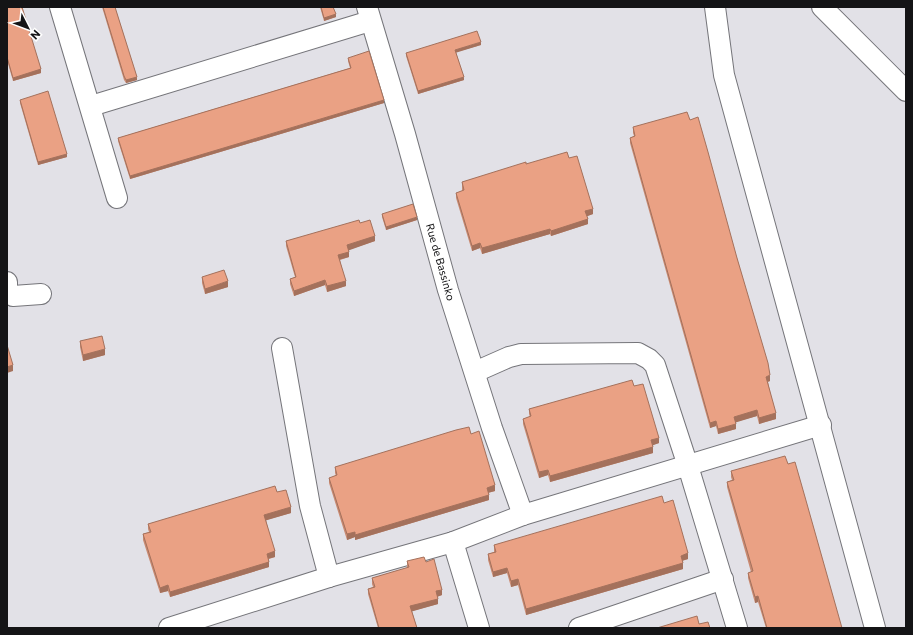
<svg xmlns="http://www.w3.org/2000/svg" width="913" height="635" font-family="Commissioner,sans-serif">
	<style>
		.lines { fill: none; stroke-linecap: round; stroke-linejoin: round }
		.minor-casing { stroke: #75757a; stroke-width: 22 }
		.minor { stroke: #fff; stroke-width: 20 }
		.wall { fill: #c98a72 }
		.shaded-wall { fill: #a4715c }
		.building { fill: #eaa184; stroke: #a4715c }
		.labels { text-anchor: middle; dominant-baseline: central; stroke-width: 3.5; stroke-linejoin: round; paint-order: stroke }
		.street-label { font-size: 11px; fill: #141416; stroke: #fff }
	</style>
	<rect width="100%" height="100%" fill="#e2e1e7"/>
	<g class="lines">
		<g class="minor-casing">
			<g id="minor">
				<path d="M60,7L117,198"/>
				<path d="M367,7L405,134L448,290L492,428L523,515"/>
				<path d="M715,7L724,75L875,628"/>
				<path d="M822,7L906,91"/>
				<path d="M91,106L370,21"/>
				<path d="M7,282V292L13,296L41,294"/>
				<path d="M282,348L310,506L329,577"/>
				<path d="M475,372L509,357L521,354L638,353L649,359L655,365L688,466L737,628"/>
				<path d="M453,542L479,628"/>
				<path d="M169,628L329,577L453,542L523,515L821,425"/>
				<path d="M579,628L723,579"/>
			</g>
		</g>
		<use href="#minor" class="minor"/>
	</g>
	<g class="wall">
		<path d="M7,7L41,73L13,81L7,60Z"/>
		<path d="M102,7H115L137,80L126,83L124,80Z"/>
		<path d="M320,7H333L336,17L324,21Z"/>
		<path d="M481,45L456,52L464,80L418,94L406,56V53Z"/>
		<path d="M348,58L384,103L130,179L118,141V138L350,68L348,61Z"/>
		<path d="M20,100L67,157L38,165L20,103Z"/>
		<path d="M633,127L737,258L770,381L768,382L776,419L759,424L757,416L735,422L736,429L718,434L716,426L710,428L630,143V138L634,136L633,133Z"/>
		<path d="M569,158L593,214L587,216L588,224L551,236L550,234L482,254L480,248L472,251L456,198V193L462,191V182L526,164Z"/>
		<path d="M382,214L417,220L386,230L382,217Z"/>
		<path d="M360,223L375,241L348,250L349,257L340,260L346,286L327,292L325,285L294,296L290,284V279L295,277L286,246V241Z"/>
		<path d="M202,277L228,287L205,294L202,283Z"/>
		<path d="M80,341L105,355L83,361L80,347Z"/>
		<path d="M634,386L659,443L652,445L653,453L550,482L548,475L539,478L523,424V419L530,417L529,414V409Z"/>
		<path d="M471,434L495,491L488,493L489,500L355,540V537L347,540L329,483V478L336,476L335,473V467Z"/>
		<path d="M731,471L842,628H766L758,602L755,603L748,578V573L751,572L727,487V482L732,480L731,477Z"/>
		<path d="M277,492L291,513L266,520L275,557L269,559V567L170,597L168,591L160,593L143,540V534L149,532L148,529V524Z"/>
		<path d="M664,503L688,559L682,561L683,569L526,615L518,585L511,587L507,573L493,577L488,560V554L494,552V545Z"/>
		<path d="M407,561L426,562L442,595L437,597L438,604L412,611L417,628H378L368,594V589L373,587L372,584V578L407,568Z"/>
	</g>
	<g class="shaded-wall">
		<path d="M336,14V17L324,21V18Z"/>
		<path d="M481,42V45L455,53V50Z"/>
		<path d="M41,69V73L13,81V78Z"/>
		<path d="M137,77V80L126,83V80Z"/>
		<path d="M464,77V80L418,94V91Z"/>
		<path d="M384,100V103L130,179V176Z"/>
		<path d="M67,154V157L38,165V162Z"/>
		<path d="M593,209V214L585,217V211Z"/>
		<path d="M417,217V220L386,230V227Z"/>
		<path d="M588,219V224L551,236V231Z"/>
		<path d="M550,229V234L482,254V248Z"/>
		<path d="M375,236V241L347,251V245Z"/>
		<path d="M480,243V248L472,251V246Z"/>
		<path d="M349,252V257L338,260V255Z"/>
		<path d="M325,280V285L294,296V291Z"/>
		<path d="M228,281V287L205,294V289Z"/>
		<path d="M346,281V286L327,292V286Z"/>
		<path d="M105,349V355L83,361V355Z"/>
		<path d="M13,365V371L7,373V367Z"/>
		<path d="M770,375V381L766,382V377Z"/>
		<path d="M757,410V416L734,423V417Z"/>
		<path d="M776,413V419L759,424V418Z"/>
		<path d="M716,421V426L710,428V423Z"/>
		<path d="M736,424V429L718,434V429Z"/>
		<path d="M659,438V443L651,446V440Z"/>
		<path d="M653,447V453L550,482V476Z"/>
		<path d="M548,470V475L539,478V472Z"/>
		<path d="M495,485V491L487,493V488Z"/>
		<path d="M489,495V500L355,540V535Z"/>
		<path d="M291,507V513L264,521V515Z"/>
		<path d="M355,532V537L347,540V534Z"/>
		<path d="M275,551V557L267,559V554Z"/>
		<path d="M688,553V559L681,561V556Z"/>
		<path d="M269,562V567L170,597V592Z"/>
		<path d="M683,563V569L526,615V609Z"/>
		<path d="M507,568V573L493,577V572Z"/>
		<path d="M518,579V585L511,587V581Z"/>
		<path d="M168,585V591L160,593V588Z"/>
		<path d="M442,590V595L436,597V591Z"/>
		<path d="M758,596V602L755,603V597Z"/>
		<path d="M438,599V604L410,612V606Z"/>
	</g>
	<g class="building">
		<path d="M7,7H22L41,69L13,78L7,57Z"/>
		<path d="M103,7H115L137,77L126,80L124,76Z"/>
		<path d="M321,7H333L336,14L324,18Z"/>
		<path d="M477,31L481,42L455,50L464,77L418,91L406,53Z"/>
		<path d="M369,51L384,100L130,176L118,138L351,68L348,58Z"/>
		<path d="M48,91L67,154L38,162L20,100Z"/>
		<path d="M687,112L690,120L698,117L708,152L737,258L768,363L770,375L766,377L776,413L759,418L757,410L734,417L736,424L718,429L716,421L710,423L630,138L635,136L633,127Z"/>
		<path d="M567,152L569,158L577,156L593,209L585,211L588,219L551,231L550,229L482,248L480,243L472,246L456,193L464,190L462,182L526,162V164Z"/>
		<path d="M413,204L417,217L386,227L382,214Z"/>
		<path d="M359,220L360,223L370,220L375,236L347,245L349,252L338,255L346,281L327,286L325,280L294,291L290,279L296,277L286,241Z"/>
		<path d="M224,270L228,281L205,289L202,277Z"/>
		<path d="M102,336L105,349L83,355L80,341Z"/>
		<path d="M7,345L13,365L7,367Z"/>
		<path d="M632,380L634,386L643,384L659,438L651,440L653,447L550,476L548,470L539,472L523,419L531,416L529,409Z"/>
		<path d="M469,427L471,434L479,431L495,485L487,488L489,495L355,535V532L347,534L329,478L337,475L335,467L456,430Z"/>
		<path d="M785,456L788,464L795,462L805,497L842,628H767L758,596L755,597L748,573L753,571L727,482L734,480L731,471Z"/>
		<path d="M275,486L277,492L286,490L291,507L264,515L275,551L267,554L269,562L170,592L168,585L160,588L143,534L151,532L148,524Z"/>
		<path d="M662,496L664,503L673,500L688,553L681,556L683,563L526,609L518,579L511,581L507,568L493,572L488,554L496,552L494,545Z"/>
		<path d="M424,557L426,562L434,559L442,590L436,591L438,599L410,606L417,628H379L368,589L375,587L372,578L409,567L407,561Z"/>
		<path d="M697,616L699,624L708,622L710,628H657Z"/>
	</g>
	<g class="labels">
		<g class="street-label">
			<text transform="translate(441 262) rotate(74)">Rue de Bassinko</text>
		</g>
	</g>
	<rect width="913" height="635" fill="none" stroke="#141416" stroke-width="16"/>
	<g transform="translate(28 28) rotate(132)" stroke="#ffffff" stroke-width="3" paint-order="stroke">
	<path d="M0-3L7 15L0 10L-7 15Z" fill="#141416"/>
	<text y="-6" font-size="11" font-weight="bold" text-anchor="middle" fill="#141416">N</text>
	</g>
</svg>
